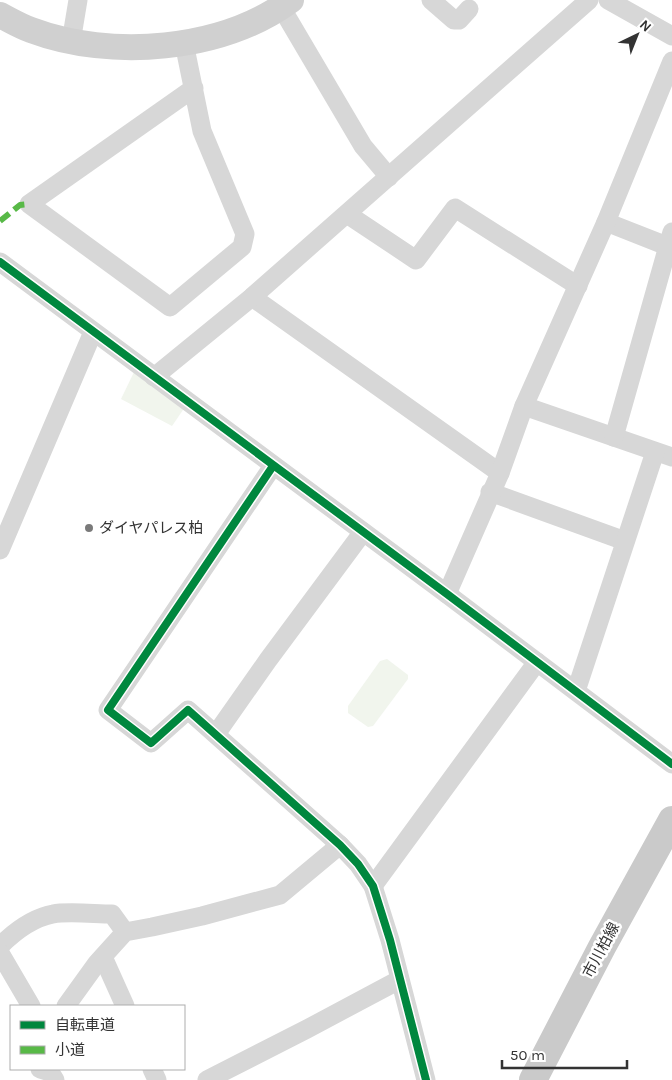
<svg xmlns="http://www.w3.org/2000/svg" width="672" height="1080" font-family="Karla,'Noto Sans JP',sans-serif">
	<style>
		.green { fill: #f1f5ed }
		.lines { fill: none; stroke-linecap: round; stroke-linejoin: round }
		.street { stroke: #d7d7d7; stroke-width: 19 }
		.secondary { stroke: #d0d0d0; stroke-width: 26 }
		.primary { stroke: #cacaca; stroke-width: 28 }
		.quiet { stroke: #58b947; stroke-width: 6; stroke-dasharray: 12 6; stroke-linecap: butt }
		.cycleway-casing { stroke: #fff; stroke-width: 11 }
		.cycleway { stroke: #00873e; stroke-width: 8 }
		.poi-dot { fill: #7a7a7a; stroke: #fff; stroke-width: 2 }
		.labels { text-anchor: middle; dominant-baseline: central; stroke-width: 5; stroke-linejoin: round; paint-order: stroke }
		.poi-label { font-size: 15px; fill: #333; stroke: #fff; text-anchor: start }
		.street-label { font-size: 15px; fill: #333; stroke: #fff }
	</style>
	<rect width="100%" height="100%" fill="#fff"/>
	<g class="green">
		<path d="M135,370L185,407L172,426L121,399Z"/>
		<path d="M387,659L408,675V679L373,726L368,727L348,713V706L380,661Z"/>
	</g>
	<g class="lines">
		<g class="street">
			<path d="M431,0L454,20H459L469,9"/>
			<path d="M608,0L672,36"/>
			<path d="M281,7L363,146L389,177"/>
			<path d="M71,42L78,0"/>
			<path d="M184,43L202,131L245,234L242,247L170,307L29,204L194,88"/>
			<path d="M347,214L416,260L455,208L578,286"/>
			<path d="M606,222L672,248"/>
			<path d="M0,262L447,594L672,764"/>
			<path d="M252,297L500,473"/>
			<path d="M154,377L252,297L589,0"/>
			<path d="M524,406L672,457"/>
			<path d="M614,437L672,232"/>
			<path d="M273,466L108,710L151,743L188,710L340,845L358,864L373,886L390,940L426,1080"/>
			<path d="M490,492L625,541"/>
			<path d="M0,550L93,332"/>
			<path d="M447,594L500,473L524,406L606,222L672,61"/>
			<path d="M576,691L655,452"/>
			<path d="M216,734L268,660L363,532"/>
			<path d="M373,886L537,662"/>
			<path d="M0,946C15,931 32,918 53,914C67,911 96,914 112,914L125,932"/>
			<path d="M0,953L31,1006"/>
			<path d="M103,957L125,1006"/>
			<path d="M66,1006L97,963L125,932L152,927L202,916L280,895L340,845"/>
			<path d="M40,1069L50,1072L55,1080"/>
			<path d="M152,1069L157,1080"/>
			<path d="M207,1080L307,1029L399,980"/>
		</g>
		<path class="secondary" d="M0,15C10,20 20,26 31,30C111,60 222,51 291,0"/>
		<path class="primary" d="M533,1080L602,947L672,820"/>
		<path class="quiet" d="M0,221L20,205L29,204"/>
		<g class="cycleway-casing">
			<g id="cycleway">
				<path d="M0,262L447,594L672,764"/>
				<path d="M273,466L108,710L151,743L188,710L340,845L358,864L373,886L390,940L426,1080"/>
			</g>
		</g>
		<use href="#cycleway" class="cycleway"/>
	</g>
	<circle class="poi-dot" cx="89" cy="528" r="5"/>
	<g class="labels">
		<g class="poi-label">
			<text x="99" y="528">ダイヤパレス柏</text>
		</g>
		<g class="street-label">
			<text transform="translate(601 950) rotate(-62)">市川柏線</text>
		</g>
	</g>
	<rect x="10" y="1005" width="175" height="65" fill="#ffffff" stroke="#adadad"/>
	<rect x="20" y="1021" width="25" height="8" fill="#00873e" stroke="#adadad"/>
	<text x="55" y="1030" font-size="15" fill="#333333">自転車道</text>
	<rect x="20" y="1046" width="25" height="8" fill="#58b947" stroke="#adadad"/>
	<text x="55" y="1055" font-size="15" fill="#333333">小道</text>
	<g transform="translate(637 35) rotate(43)" stroke="#ffffff" stroke-width="4" paint-order="stroke">
	<path d="M0-4L9 19L0 12L-9 19Z" fill="#333333"/>
	<text y="-8" font-size="14" font-weight="bold" text-anchor="middle" fill="#333333">N</text>
	</g>
	<path d="M502 1060v8h125v-8" fill="none" stroke="#333333" stroke-width="2.5"/>
	<text x="510" y="1060" font-size="15" fill="#333333" stroke="#ffffff" stroke-width="4" paint-order="stroke">50 m</text>
</svg>
